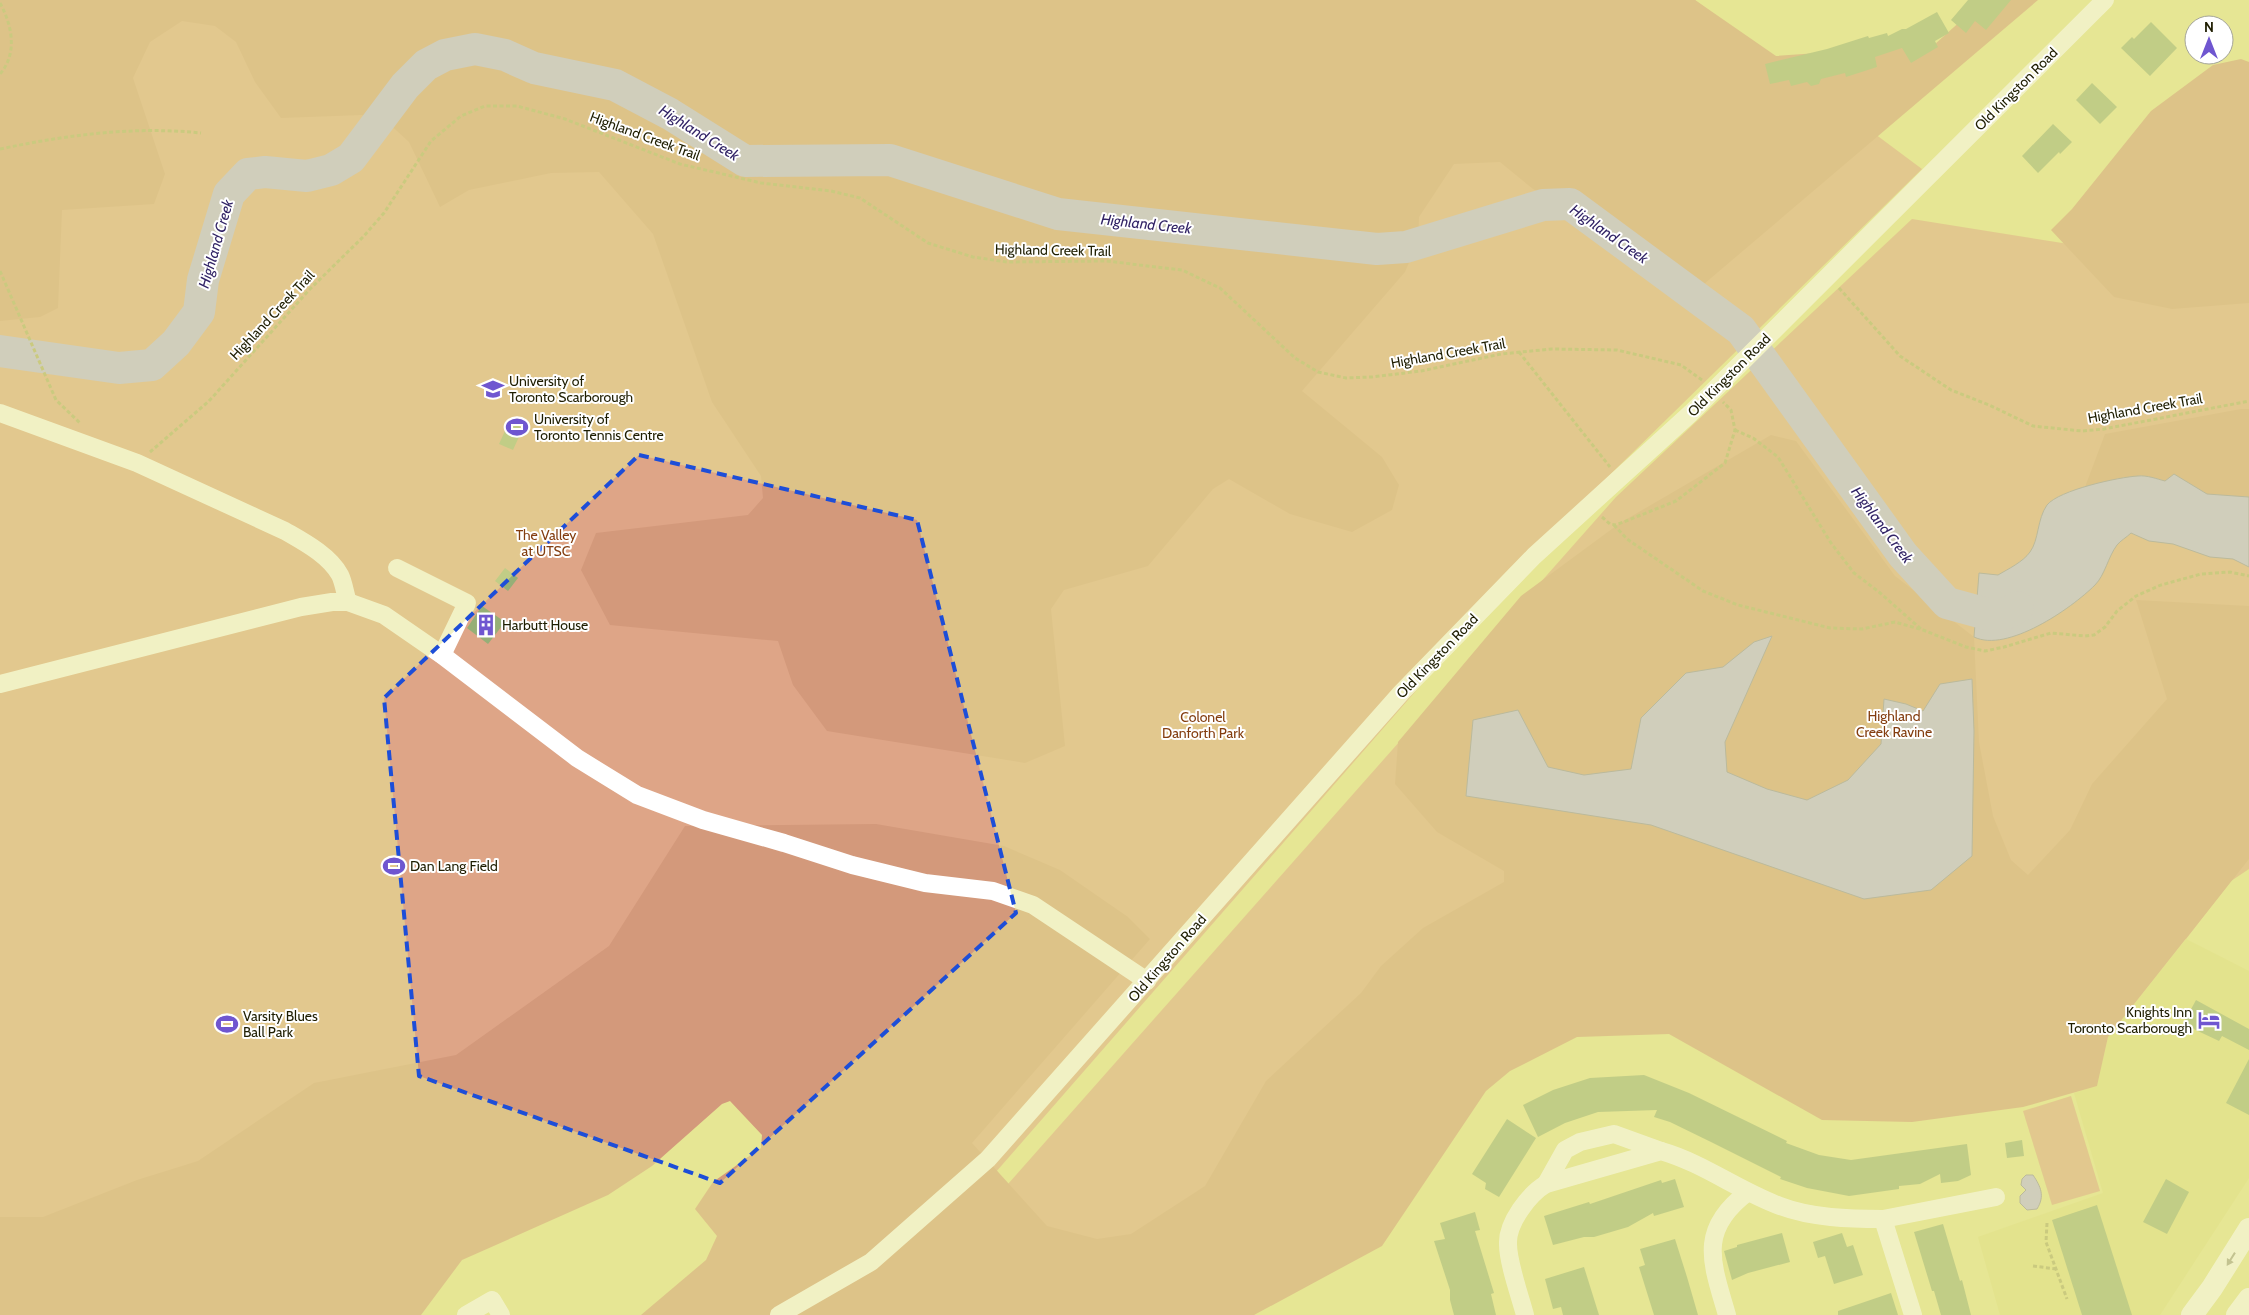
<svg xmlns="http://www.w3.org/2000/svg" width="2249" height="1315" font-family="Cabin,sans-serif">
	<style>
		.built { fill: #e1e085 }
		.green { fill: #dea587 }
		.forest { fill: #d3997b }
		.water { fill: #b6b1eb; stroke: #8885a4 }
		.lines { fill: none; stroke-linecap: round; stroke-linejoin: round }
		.river { stroke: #b6b1eb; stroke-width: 32 }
		.building { fill: #96af77 }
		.path { stroke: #a9a967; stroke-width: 3; stroke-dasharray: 4 2.5; stroke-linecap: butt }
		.minor { stroke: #fff; stroke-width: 18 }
		.major { stroke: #fff; stroke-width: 22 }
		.oneway { fill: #9a998c }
		.marked { fill: none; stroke: #1d4ed8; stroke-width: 4; stroke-dasharray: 10 6; stroke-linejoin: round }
		.labels { text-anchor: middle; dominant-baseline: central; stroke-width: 4; stroke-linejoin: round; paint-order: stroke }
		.street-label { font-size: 14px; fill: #1e1d00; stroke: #fff }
		.poi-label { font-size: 14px; fill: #1e1d00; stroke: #fff; text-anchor: start }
		.park-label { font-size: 14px; fill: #833d0f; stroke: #fff }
		.water-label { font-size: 15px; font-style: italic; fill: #322466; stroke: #fff }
	</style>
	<rect width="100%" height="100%" fill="#e6e694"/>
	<path class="built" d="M2186,939L2249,971V1178L2160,1315H2000L1978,1237L2103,1193L2074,1093L2097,1085L2108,1037Z"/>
	<g class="green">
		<path d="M0,0H1695L1922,169L1573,511L981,1189L809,1033L0,1315Z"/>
		<path d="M2249,130V869L2231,881L2186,939L1618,996L1493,1018L1205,1315L992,1202L1616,497L1912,219L2075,245Z"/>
		<path d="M2071,1096L2100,1191L2052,1205L2023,1111Z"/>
	</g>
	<g class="forest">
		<path d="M0,0H1695L1776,56L1934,45L1984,0H2038L1704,284L1605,224L1533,189L1500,162L1454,164L1419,217L1418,241L1405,272L1302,391L1382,457L1399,485L1392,510L1352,532L1290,514L1229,479L1213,489L1148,566L1064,590L1051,609L1065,746L1025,763L827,731L793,685L778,641L610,625L581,570L596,533L748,515L763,498L761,476L712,402L653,234L599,172L551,173L469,190L440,207L409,142L385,120L362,115L281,118L255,82L236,42L215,26L182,21L150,42L133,78L165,174L154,204L62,210L58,308L40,317L0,321Z"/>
		<path d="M2241,59L2249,62V303L2172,309L2114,297L2051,230L2072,209L2151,111L2213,65Z"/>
		<path d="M2241,409H2249V497L2207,494L2174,474L2165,481L2141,476L2085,487L2105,434Z"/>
		<path d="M1771,435L1796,441L1895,576L1974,637L1979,742L1993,816L2011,860L2028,875L2070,830L2092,784L2167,699L2136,600L2249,606V859L2108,1037L2097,1086L2023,1107L1912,1122L1822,1120L1669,1034L1577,1037L1510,1071L1486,1091L1382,1246L1254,1315H641L706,1260L717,1236L695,1209L713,1182L761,1148L762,1135L730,1101L722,1104L652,1166L608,1195L462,1260L421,1315H0V1217H43L137,1180L198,1161L314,1083L456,1055L609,946L685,826L876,824L1004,846L1060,870L1128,917L1150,939L972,1143L1047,1226L1097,1239L1131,1234L1205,1186L1266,1081L1361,993L1381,966L1423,928L1504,882V871L1437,832L1395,784L1398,742L1521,596L1620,523Z"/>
	</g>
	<g class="water">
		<path d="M2174,474L2207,494L2249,497V567L2233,559L2210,557L2173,544L2149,541L2131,533C2127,537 2120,541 2117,545C2108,557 2105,575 2095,585C2071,609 2007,653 1974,637L1979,573L1998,575C2008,569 2023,562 2030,552C2039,540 2037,519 2047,505C2059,490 2119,477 2138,476C2147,475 2157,479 2165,481Z"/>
		<path d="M1772,636L1725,742L1727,772L1767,789L1807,800L1848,780L1881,744L1884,699L1906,704L1923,711L1940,684L1972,679L1974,731L1972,856L1931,890L1864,899L1651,825L1466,796L1473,720L1518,710L1548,767L1584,775L1631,769L1641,718L1686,673L1723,667L1754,642Z"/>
		<path d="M2026,1175H2033C2041,1187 2045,1196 2037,1209L2027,1210L2020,1203V1196L2026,1190L2021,1185L2022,1179Z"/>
	</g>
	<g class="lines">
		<path class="river" d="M0,351L119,368L152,365L176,343L199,312L203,280L229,194L248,174L265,172L307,176L331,170L351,158L405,86L426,65L445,55L475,49L505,55L534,68L615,85L670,114L745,161L890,160L1058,214L1377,249L1406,247L1543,205L1570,204L1741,330L1903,555L1947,603L1987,614H2005L2018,607"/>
	</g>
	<g class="building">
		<path d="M1968,0H2011L1986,30L1975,21L1966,33L1951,20Z"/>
		<path d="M1937,12L1949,33L1935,41L1938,47L1911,63L1902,48L1875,57L1877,67L1846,77L1845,73L1821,79L1819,84L1811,86L1807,82L1791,86L1789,80L1770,84L1765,64L1827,49L1868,36L1869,38L1887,33L1888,36L1902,29H1906Z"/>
		<path d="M2151,22L2177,48L2150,76L2121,48L2132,37L2134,39Z"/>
		<path d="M2092,83L2117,107L2100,124L2076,100Z"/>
		<path d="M2053,124L2072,142L2060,154L2059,152L2038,173L2022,156Z"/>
		<path d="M509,422L523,428L513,450L499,444Z"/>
		<path d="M505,568L518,578L508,591L495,581Z"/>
		<path d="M482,606L505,622L488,644L467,628Z"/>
		<path d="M2196,1000L2249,1029V1050L2222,1036L2219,1041L2183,1024Z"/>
		<path d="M2249,1059V1115L2226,1103Z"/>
		<path d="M1644,1075L1689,1093L1787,1141L1786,1143L1819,1155L1851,1160L1967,1144L1971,1175L1958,1181L1941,1183L1940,1174L1920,1184L1899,1186V1189L1849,1196L1807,1188L1780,1179L1781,1177L1711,1142L1670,1122L1654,1117L1657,1110L1598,1112L1565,1123L1538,1137L1523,1105L1553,1090L1590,1078Z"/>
		<path d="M1507,1119L1536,1138L1499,1197L1485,1189L1486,1183L1472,1174Z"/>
		<path d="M2022,1140L2024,1156L2007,1158L2005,1143Z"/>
		<path d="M1675,1179L1684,1207L1654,1216L1653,1213L1628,1227L1594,1237H1584L1553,1245L1544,1216L1589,1202L1590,1204L1661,1180L1662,1183Z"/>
		<path d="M2166,1179L2189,1192L2167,1234L2143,1222Z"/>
		<path d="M2097,1205L2132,1315H2082L2052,1220Z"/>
		<path d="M1475,1212L1480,1230L1475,1231L1494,1293L1491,1294L1496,1315H1454L1450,1300V1290L1434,1241L1445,1239L1440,1223Z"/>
		<path d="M1943,1224L1960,1281L1962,1280L1971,1315H1941L1934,1291H1932L1914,1232Z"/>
		<path d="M1782,1233L1790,1262L1748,1273L1732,1280L1724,1251L1737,1247V1245Z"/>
		<path d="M1842,1233L1847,1247L1853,1245L1863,1275L1834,1284L1825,1256L1818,1258L1813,1242Z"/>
		<path d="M1675,1239L1687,1277L1698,1315H1654L1639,1267L1645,1265L1640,1249Z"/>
		<path d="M1584,1267L1599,1315H1563L1561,1307L1553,1309L1545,1279Z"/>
		<path d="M1891,1293L1898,1315H1838V1311Z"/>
	</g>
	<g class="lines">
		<g class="path">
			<path d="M0,3C12,25 18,53 0,74"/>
			<path d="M0,149C67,135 133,126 201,133"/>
			<path d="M0,271L56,400L80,423"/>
			<path d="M1839,288L1900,356L1951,390L1989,405L2033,426L2082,431L2104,429L2249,401"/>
			<path d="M1519,352L1610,467"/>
			<path d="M1735,430L1753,438L1778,457L1831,543L1854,573L1879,592L1921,629"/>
			<path d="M150,452L209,401L310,289L363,237L384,213L431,141L461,116L485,106H517L565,119L680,164L761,183L831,191L860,198L928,243L973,257L1007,262L1106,261L1182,270L1220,288L1295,358L1318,372L1346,378L1372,377L1421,371L1501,354L1552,349L1617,350L1681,365L1702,380"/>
			<path d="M1602,517L1610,524L1616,525L1676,501L1725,463L1735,430L1731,410L1723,402"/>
			<path d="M1614,525L1627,539L1703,591L1738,605L1830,628L1862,629L1895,622L1923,630L1966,647L1985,651L2004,647L2051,633L2085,636L2094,635L2105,627L2117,611L2136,596L2161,585L2201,574L2230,572L2249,576"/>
			<path d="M2047,1223L2046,1242L2067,1299"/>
			<path d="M2033,1266L2056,1269"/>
		</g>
		<g class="minor">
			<path d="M0,413L137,463L285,531C304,542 329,555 340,575C344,583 345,594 348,602"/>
			<path d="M397,568L467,603L442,655"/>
			<path d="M0,684L301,607L332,602H348L384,615L442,655L577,758L637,795L703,820L784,843L852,865L925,883L993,891L1033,905L1147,981"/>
			<path d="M1546,1184L1565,1150L1580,1142L1614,1134L1661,1151"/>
			<path d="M1883,1219L1996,1197"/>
			<path d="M466,1315L492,1300L501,1315"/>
			<path d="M779,1315L871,1262L988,1159L1401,693L1534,556L1691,413L2105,0"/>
			<path d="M1525,1315C1520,1296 1508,1263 1508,1244C1507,1223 1529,1194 1546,1184L1661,1151C1703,1163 1739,1191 1780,1206C1811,1218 1850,1219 1883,1219L1913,1315"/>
			<path d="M1727,1315C1712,1263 1697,1230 1748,1192"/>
		</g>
		<g class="major">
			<path d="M2192,1315L2212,1288L2249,1229"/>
			<path d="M2237,1315L2249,1299"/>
		</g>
	</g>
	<defs><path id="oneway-solid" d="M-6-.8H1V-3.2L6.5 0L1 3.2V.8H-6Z" transform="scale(1.25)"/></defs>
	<use class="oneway" href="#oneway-solid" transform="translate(2231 1259) rotate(122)"/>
	<path d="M0 0H2249V1315H0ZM639,455L917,520L1016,913L720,1183L419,1076L384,698Z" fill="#e6e694" fill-opacity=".55" fill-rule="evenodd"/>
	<path class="marked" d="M639,455L917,520L1016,913L720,1183L419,1076L384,698Z"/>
	<defs>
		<g id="university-bare" transform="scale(1.725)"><path d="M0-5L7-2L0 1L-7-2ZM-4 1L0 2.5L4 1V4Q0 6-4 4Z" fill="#6f56d0" stroke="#fff" stroke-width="2.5" paint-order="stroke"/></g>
		<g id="stadium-bare" transform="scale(1.725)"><path d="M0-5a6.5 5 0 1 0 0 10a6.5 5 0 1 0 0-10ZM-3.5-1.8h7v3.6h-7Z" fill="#6f56d0" stroke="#fff" stroke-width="2.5" paint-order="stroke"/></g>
		<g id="building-bare" transform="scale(1.725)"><path d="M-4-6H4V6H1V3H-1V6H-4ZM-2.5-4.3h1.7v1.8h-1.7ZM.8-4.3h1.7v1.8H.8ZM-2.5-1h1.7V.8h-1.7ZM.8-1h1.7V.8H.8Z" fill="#6f56d0" stroke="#fff" stroke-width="2.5" paint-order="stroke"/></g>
		<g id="hotel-bare" transform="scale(1.725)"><path d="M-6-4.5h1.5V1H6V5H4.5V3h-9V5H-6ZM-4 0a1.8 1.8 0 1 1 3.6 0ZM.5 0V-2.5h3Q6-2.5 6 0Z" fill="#6f56d0" stroke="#fff" stroke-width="2.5" paint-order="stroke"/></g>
	</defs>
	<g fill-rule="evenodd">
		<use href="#university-bare" x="493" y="389"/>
		<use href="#stadium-bare" x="517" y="427"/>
		<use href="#building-bare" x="486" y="625"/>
		<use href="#stadium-bare" x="394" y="866"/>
		<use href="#hotel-bare" x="2209" y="1020"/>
		<use href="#stadium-bare" x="227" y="1024"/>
	</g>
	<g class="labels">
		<g class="street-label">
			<text transform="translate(2016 89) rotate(-45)">Old Kingston Road</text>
			<text transform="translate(645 136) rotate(20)">Highland Creek Trail</text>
			<text transform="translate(1053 250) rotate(1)">Highland Creek Trail</text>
			<text transform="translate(272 315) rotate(-47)">Highland Creek Trail</text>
			<text transform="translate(1448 353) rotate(-10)">Highland Creek Trail</text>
			<text transform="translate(1729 375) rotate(-45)">Old Kingston Road</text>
			<text transform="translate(2145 408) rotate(-10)">Highland Creek Trail</text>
			<text transform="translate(1437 656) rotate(-46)">Old Kingston Road</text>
			<text transform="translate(1167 958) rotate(-49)">Old Kingston Road</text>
		</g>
		<g class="poi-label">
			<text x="509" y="381">University of<tspan x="509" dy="16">Toronto Scarborough</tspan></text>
			<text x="534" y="419">University of<tspan x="534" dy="16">Toronto Tennis Centre</tspan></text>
			<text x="502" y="625">Harbutt House</text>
			<text x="410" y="866">Dan Lang Field</text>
			<text x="2192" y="1012" text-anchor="end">Knights Inn<tspan x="2192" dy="16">Toronto Scarborough</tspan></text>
			<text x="243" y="1016">Varsity Blues<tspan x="243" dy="16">Ball Park</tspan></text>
		</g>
		<g class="park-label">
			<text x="546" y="535">The Valley<tspan x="546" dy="16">at UTSC</tspan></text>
			<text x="1894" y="716">Highland<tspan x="1894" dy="16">Creek Ravine</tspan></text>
			<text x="1203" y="717">Colonel<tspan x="1203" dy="16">Danforth Park</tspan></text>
		</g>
		<g class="water-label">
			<text transform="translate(699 133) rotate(32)">Highland Creek</text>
			<text transform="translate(1146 224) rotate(6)">Highland Creek</text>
			<text transform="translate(1609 234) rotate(35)">Highland Creek</text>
			<text transform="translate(216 244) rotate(-74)">Highland Creek</text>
			<text transform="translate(1882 525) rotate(53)">Highland Creek</text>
		</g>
	</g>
	<g transform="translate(2209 40)"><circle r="24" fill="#ffffff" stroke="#a5a599"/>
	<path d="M0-4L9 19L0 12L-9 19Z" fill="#6f56d0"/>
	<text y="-8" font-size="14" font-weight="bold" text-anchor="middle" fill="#1e1d00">N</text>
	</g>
</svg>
